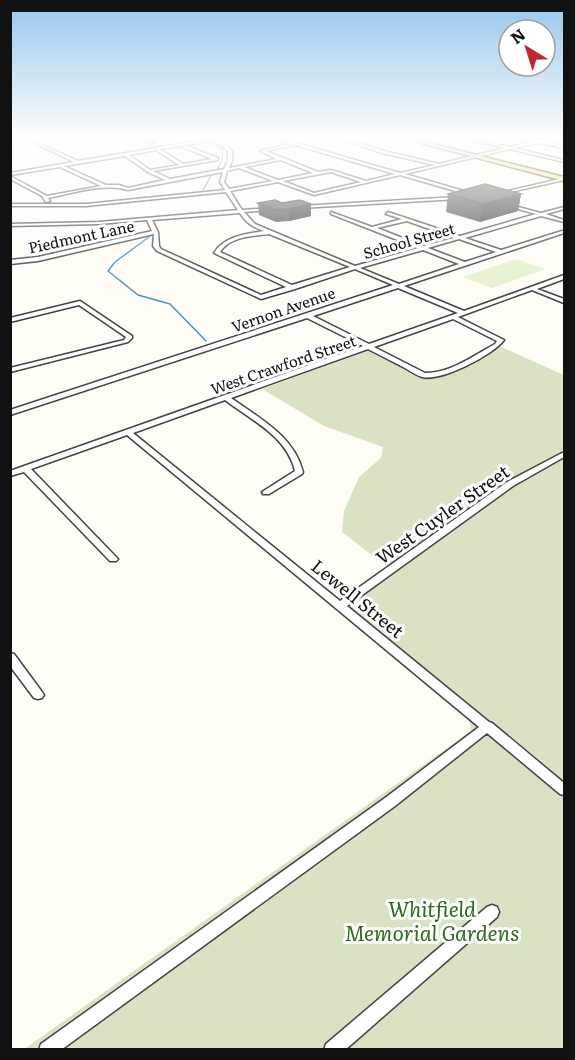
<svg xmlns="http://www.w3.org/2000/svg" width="575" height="1060" font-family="Literata,serif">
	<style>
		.industrial { fill: #eee6ef }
		.cemetery { fill: #d9e3c4 }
		.pitch { fill: #e6f2cf }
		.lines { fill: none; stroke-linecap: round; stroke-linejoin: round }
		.stream { stroke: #3f96cf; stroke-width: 1.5 }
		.minor-casing { stroke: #444; stroke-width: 3 }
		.major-casing { stroke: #222; stroke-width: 3 }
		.minor { fill: #fff; fill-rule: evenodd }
		.major { fill: #f9d66b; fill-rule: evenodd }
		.wall { fill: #4d4742 }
		.shaded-wall { fill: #3f3936 }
		.building { fill: #5a524d; stroke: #3f3936; stroke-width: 1.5 }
		.labels { text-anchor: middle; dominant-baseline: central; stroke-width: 6; stroke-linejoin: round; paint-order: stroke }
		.far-street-label { font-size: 15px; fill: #111; stroke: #fff }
		.street-label { font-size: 18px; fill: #111; stroke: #fff }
		.near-park-label { font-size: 21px; font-style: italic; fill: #2f6b1f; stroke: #fff }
	</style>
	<rect width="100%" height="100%" fill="#fffdf5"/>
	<path class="industrial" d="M409,138H523L494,144L505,148L491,152L477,149L464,152Z"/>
	<path class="cemetery" d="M499,346L564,375V1049L23,1050L471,731L469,718L334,606L387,567L342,532L344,511L359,477L381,458L383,447L324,426L262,389L371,350C386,357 414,377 431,377C449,378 483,355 499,346Z"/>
	<path class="pitch" d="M516,259L545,269L492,288L463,277Z"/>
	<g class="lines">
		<g class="stream">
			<path d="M207,141L223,150L222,160L217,170"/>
			<path d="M203,190L212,174"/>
			<path d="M149,237L115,262L108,271L138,295L170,304L206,341"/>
		</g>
		<g class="minor-casing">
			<g id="minor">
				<path d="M10,138H17L10,140Z"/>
				<path d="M24,138H28L78,161L208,139L207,138L217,139L216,140L226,145L232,151V160L229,168L277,159L260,151L291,144L274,138H279L400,173L435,165L382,153L339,138H344L384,151L439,164L505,148L463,138L510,147L535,141L522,138L539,140L556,138L544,141L564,146V148L539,143L514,148L564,160V162L510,149L405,174L471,193L469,195L400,175L314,195L278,182L230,191L242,210L270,208L268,210L244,212L255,224L355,266L418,248L331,214V212L372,227L402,219L386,214L388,212L460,236L536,214L507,206V204L541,213L564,207V209L546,214L564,220V222L541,216L465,238L501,250L562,231H564V233L404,286L464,311L564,275V279L537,289L564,299V303L532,290L458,317L504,340C493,355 441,382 422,377C416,375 410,371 405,368C393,362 380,355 368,349L231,398C259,418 294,436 303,472L302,474L269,494H263L262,492L295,471C287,436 251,420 225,400L133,433L340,601L507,482L564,452V457L513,486L347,606L489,722L492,723L564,783V795L560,794L487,733L395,806L61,1050H39L41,1044L385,798L479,727L127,435L31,469L116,557L118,559L116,561H110L24,472L10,476V471L363,346L307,318L10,415V410L393,285L355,269L295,289L261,299L157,251L153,246L154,234L38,261L10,264V260L38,257L152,231L147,220L99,224L10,226V224L99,222L238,210L226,192L86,206H10V204H86L225,190L220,182L223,172L128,190C103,183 74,193 48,198L50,201L46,202L42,196L10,179V176L47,196L101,186L60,167L10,175V173L74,162ZM212,141L224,147L228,151V160L224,169L170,179L153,171L218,160V158L184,145ZM295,145L395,174L366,181L331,170L318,172L266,151ZM180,146L212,159L183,164L160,149ZM156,150L179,165L150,170L129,155ZM125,156L148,172L165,180L128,188L119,185H106L64,166ZM281,160L313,173L278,180L244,167ZM239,168L273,181L229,189L224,182L227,171ZM331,172L361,182L314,193L283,181ZM240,213C246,223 253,227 264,231C246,234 225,236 214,253L286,287L261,295L161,249L159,246L158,232L152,220ZM407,221L454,238L423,246L377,228ZM269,234L350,267L292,285L220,252C230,236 253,236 269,234ZM459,239L496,252L465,262L428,248ZM423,250L459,264L399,284L360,268ZM398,288L458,313L369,344L313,316ZM453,319L497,341L495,344C473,356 451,373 425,373L374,347Z"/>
				<path d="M122,138H130L155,142L153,143Z"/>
				<path d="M564,178V180L501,194L499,193Z"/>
				<path d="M457,197L459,199L300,208L298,207L300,206Z"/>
				<path d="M80,301L132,336V338L128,342L10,372V368L124,340L126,337L79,305L10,322V318Z"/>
				<path d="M10,653L14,654L42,692L44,695L42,698L38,699L34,698L10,666Z"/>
				<path d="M492,905L497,907L499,912L497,917L345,1050H324L326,1044L487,907Z"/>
			</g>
		</g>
		<g class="major-casing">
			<path id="major" d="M402,138H409L564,177V181Z"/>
		</g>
		<use href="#minor" class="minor"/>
		<use href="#major" class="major"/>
	</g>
	<g class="wall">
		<path d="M448,194H521L518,211L480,222L446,212Z"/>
		<path d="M258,203H282L311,216L289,221L276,222L259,215Z"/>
	</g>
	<g class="shaded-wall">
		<path d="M521,194L518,211L480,222L483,204Z"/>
		<path d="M311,204V216L289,221V209Z"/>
	</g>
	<g class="building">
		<path d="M485,184L521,194L483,204L448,194Z"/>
		<path d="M275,200L282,203L300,200L311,204L289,209L276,210L258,203Z"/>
	</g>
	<linearGradient id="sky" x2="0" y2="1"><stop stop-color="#95c6ee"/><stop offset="0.48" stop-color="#fffefa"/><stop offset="1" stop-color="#fffefa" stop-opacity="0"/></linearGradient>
	<rect width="575" height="286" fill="url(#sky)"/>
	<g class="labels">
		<g class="far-street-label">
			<text transform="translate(81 236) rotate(-12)">Piedmont Lane</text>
			<text transform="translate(409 240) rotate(-16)">School Street</text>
			<text transform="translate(283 309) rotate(-19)">Vernon Avenue</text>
			<text transform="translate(283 364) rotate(-19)">West Crawford Street</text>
		</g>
		<g class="street-label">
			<text transform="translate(442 514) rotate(-35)">West Cuyler Street</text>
			<text transform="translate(358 598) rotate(39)">Lewell Street</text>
		</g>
		<g class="near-park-label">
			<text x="432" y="907">Whitfield<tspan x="432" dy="24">Memorial Gardens</tspan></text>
		</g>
	</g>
	<rect width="575" height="1060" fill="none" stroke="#111111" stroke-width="24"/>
	<g transform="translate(527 48) rotate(322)"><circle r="28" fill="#ffffff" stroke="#a0a0a0" stroke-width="1.5"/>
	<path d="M0-4.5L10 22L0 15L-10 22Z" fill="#c4262e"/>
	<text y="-9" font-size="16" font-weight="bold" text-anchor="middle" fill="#111111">N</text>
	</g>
</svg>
